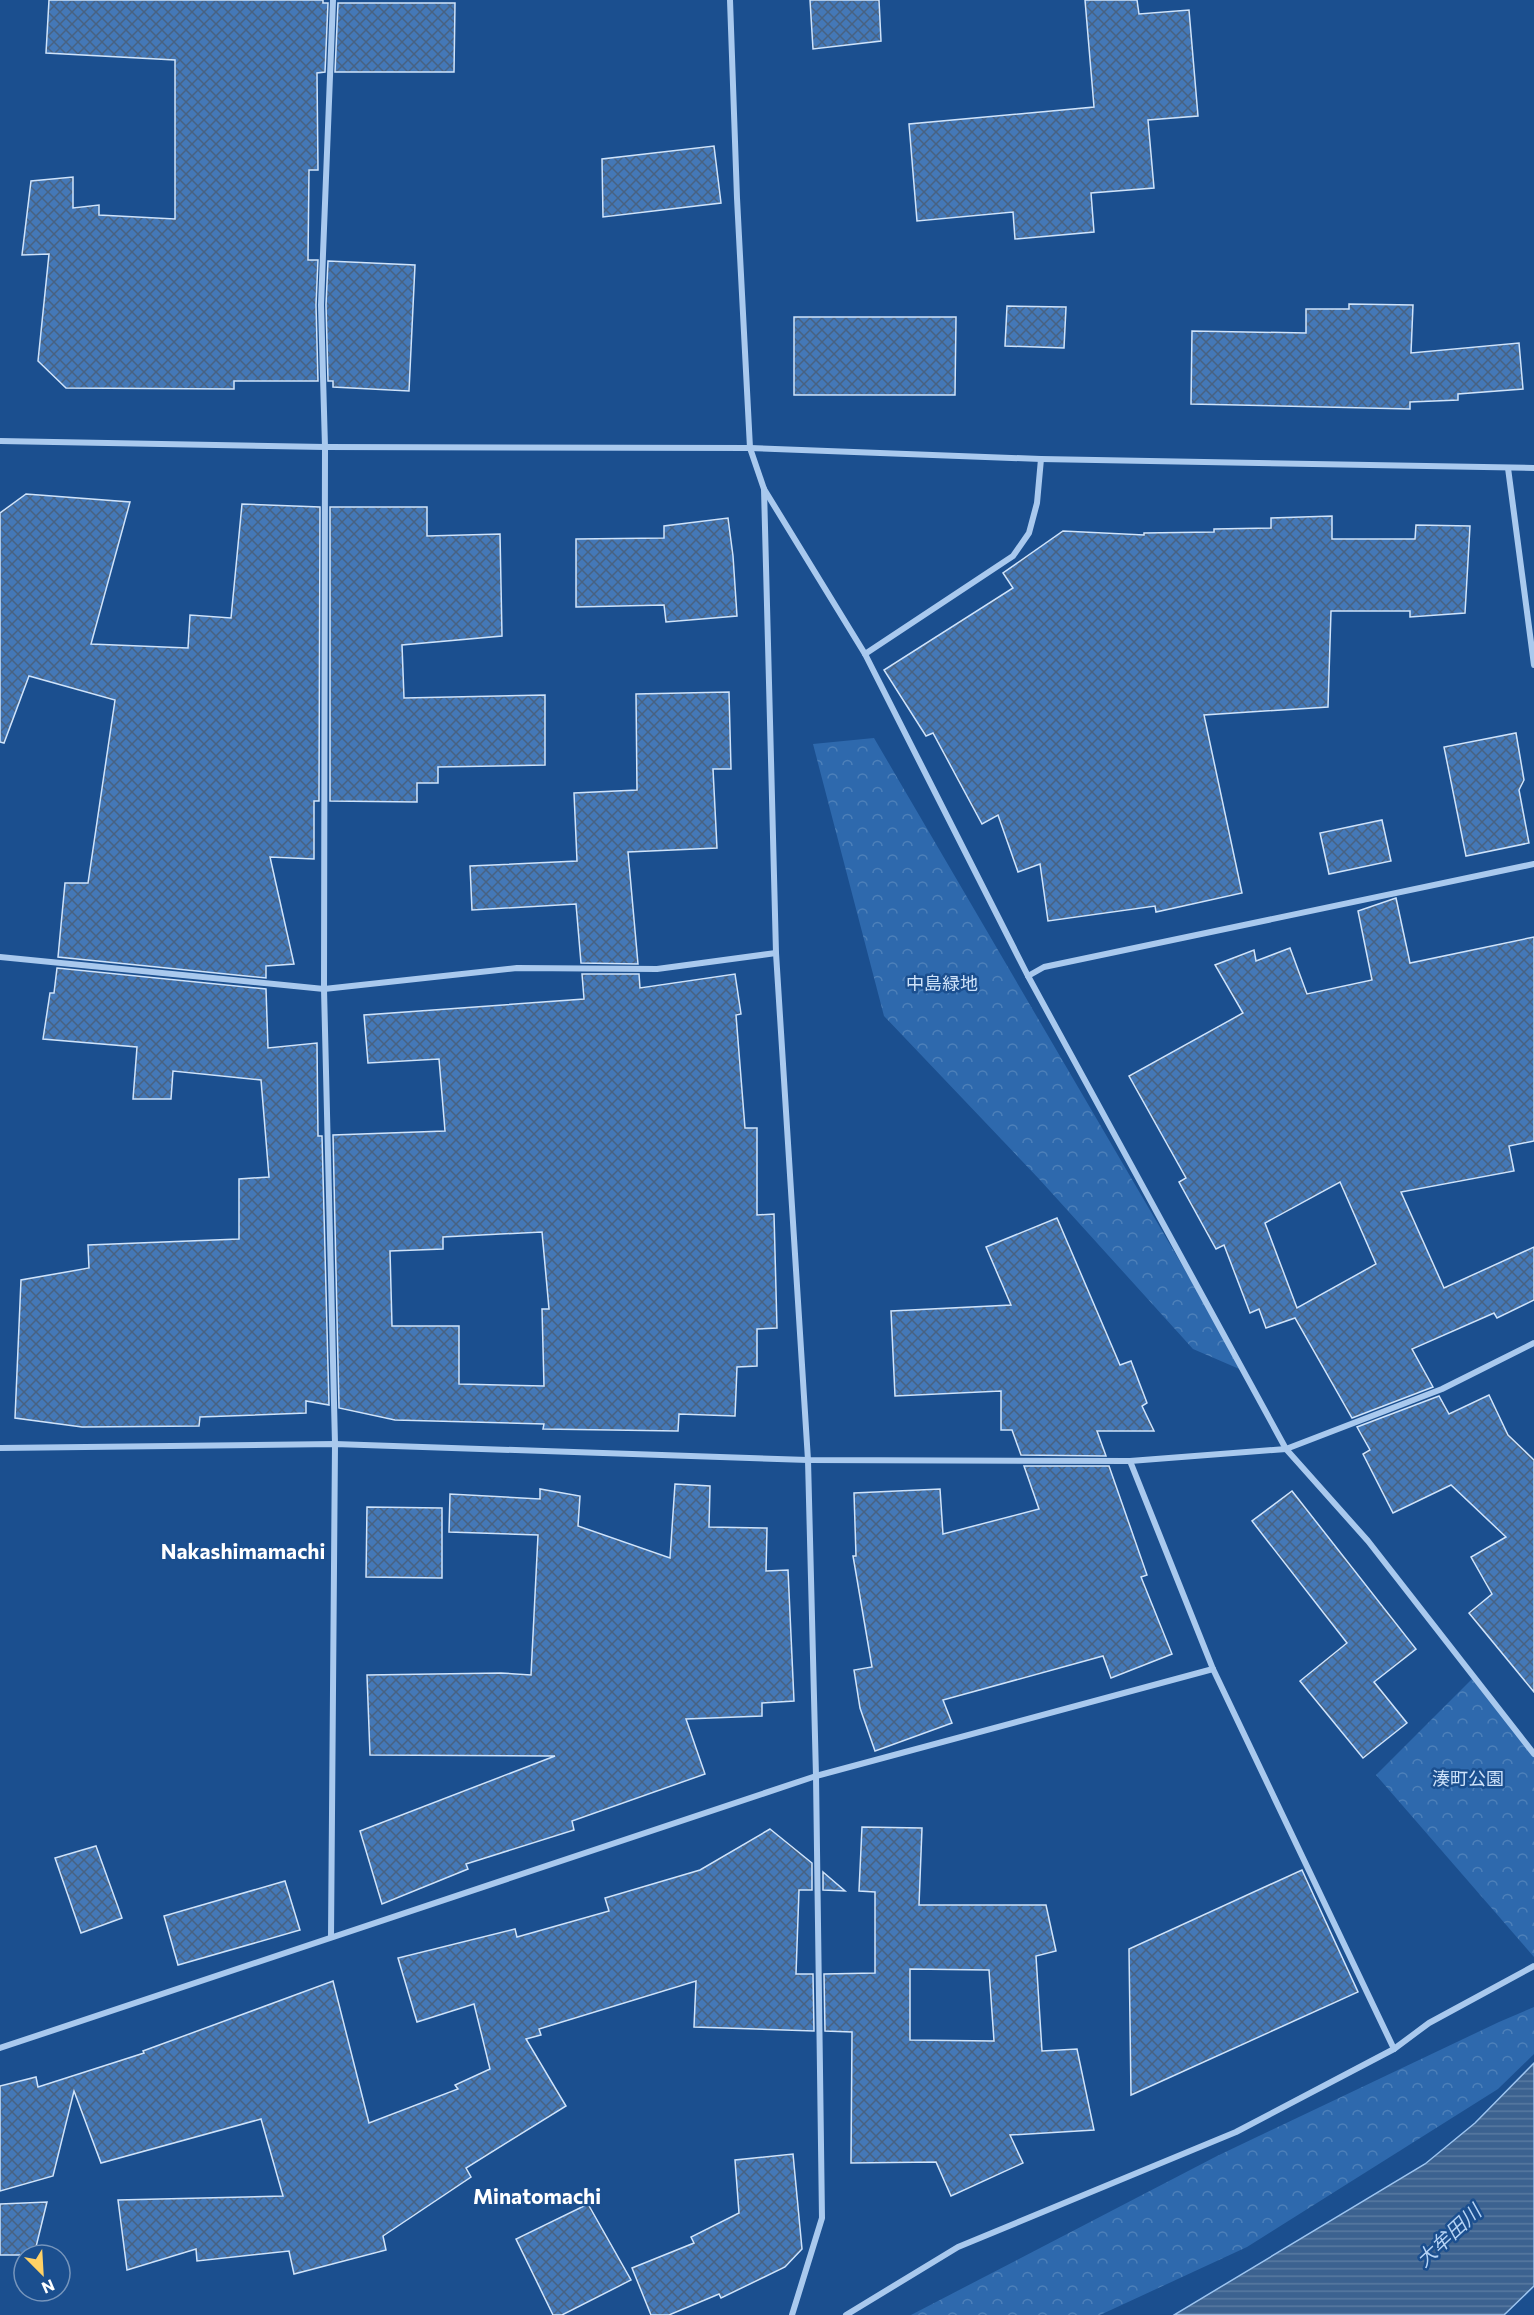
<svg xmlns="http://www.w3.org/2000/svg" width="1534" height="2315" font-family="Commissioner,'Noto Sans JP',sans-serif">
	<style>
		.park { fill: url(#park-crowns) }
		.water { fill: url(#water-rules); stroke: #9cc4f0; stroke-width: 1.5 }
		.building { fill: url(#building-cross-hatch); stroke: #cfe3fa; stroke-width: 1.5; fill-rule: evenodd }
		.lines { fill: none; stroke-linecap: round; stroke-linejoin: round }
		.minor { stroke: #a9c9ee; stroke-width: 6 }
		.labels { text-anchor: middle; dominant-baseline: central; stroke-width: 5; stroke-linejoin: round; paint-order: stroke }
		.park-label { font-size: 18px; fill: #cfe3fa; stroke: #1b4f8f }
		.water-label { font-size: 20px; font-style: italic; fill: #b5d3f5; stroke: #1b4f8f }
		.quarter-label { font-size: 21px; font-weight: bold; fill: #fff; stroke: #1b4f8f }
	</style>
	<defs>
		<pattern id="park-crowns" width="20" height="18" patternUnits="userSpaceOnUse" patternTransform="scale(1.5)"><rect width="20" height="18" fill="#2e69ad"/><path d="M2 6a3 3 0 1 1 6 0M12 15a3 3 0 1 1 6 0" fill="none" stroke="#4d80b9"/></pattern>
		<pattern id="water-rules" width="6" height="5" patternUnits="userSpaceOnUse" patternTransform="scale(1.5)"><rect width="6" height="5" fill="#3c6290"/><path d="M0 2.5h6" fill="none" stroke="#597aa1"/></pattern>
		<pattern id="building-cross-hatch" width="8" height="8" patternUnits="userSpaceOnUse" patternTransform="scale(1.5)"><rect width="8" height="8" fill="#4478b7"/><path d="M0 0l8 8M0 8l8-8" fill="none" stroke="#486282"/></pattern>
	</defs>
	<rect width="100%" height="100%" fill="#1b4f8f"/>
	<g class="park">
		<path d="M874,738L1244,1371L1193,1349L1040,1180L884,1016L813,744Z"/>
		<path d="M1473,1678L1534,1754V1957L1376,1775Z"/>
		<path d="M1534,2007V2054L1498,2089L1247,2247L1100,2315H911L1217,2156L1499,2022Z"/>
	</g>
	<path class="water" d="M1534,2063V2286L1504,2315H1174L1425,2164L1475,2123Z"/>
	<g class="building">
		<path d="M49,0H323V3H328L325,72L317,73L318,170H309L308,260H318L316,305L318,381H234V389L66,388L38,361L49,254L22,255L31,181L73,177V208L99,205V215L175,219V60L46,53Z"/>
		<path d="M810,0H879L881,41L813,49Z"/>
		<path d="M1085,0H1137L1139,14L1189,10L1198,116L1148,120L1154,188L1091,193L1094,232L1015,239L1013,212L917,221L909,124L1094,107Z"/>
		<path d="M338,3H455L454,72H335Z"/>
		<path d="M714,146L721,203L603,217L602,159Z"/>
		<path d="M328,261L415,265L409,391L333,387V381H328L326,305Z"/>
		<path d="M1349,304L1413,305L1411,353L1519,343L1523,389L1458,394V400L1410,402V409L1191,404L1192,331L1306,333V309H1349Z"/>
		<path d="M1007,306L1066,307L1064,348L1005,346Z"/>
		<path d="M794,317H956L955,395H794Z"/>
		<path d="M26,494L130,502L91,644L188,648L190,615L231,618L242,504L320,507L319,801H314V859L270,857L294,964L266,966V978L58,957L65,883H88L115,700L29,676L4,743L0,742V513Z"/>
		<path d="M330,507H427V536L500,534L502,636L402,645L404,698L545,695V765L438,767V783H417V802L330,801Z"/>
		<path d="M1332,516V539H1415L1416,525L1470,526L1465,613L1410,617V611H1331L1328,707L1204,715L1242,893L1156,912L1155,906L1048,921L1040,864L1018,872L998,815L982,824L933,733L926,736L884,670L1013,588L1003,573L1063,531L1144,535V533L1214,532V529L1271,528V518Z"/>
		<path d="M728,518L733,556L737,616L666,622L664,605L576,607V539L664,538V526Z"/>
		<path d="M729,692L731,769H713L717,848L628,852L638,964L581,963L576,904L472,910L470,866L577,861L574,793L637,790L636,694Z"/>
		<path d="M1516,733L1524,780L1519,790L1529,843L1466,856L1444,747Z"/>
		<path d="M1382,820L1391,861L1329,874L1320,833Z"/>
		<path d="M1396,898L1410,963L1534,937V1141L1509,1146L1514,1171L1401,1192L1444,1288L1534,1247V1300L1497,1318L1494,1313L1412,1349L1433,1387L1352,1418L1295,1318L1266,1328L1259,1309L1250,1313L1224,1245L1216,1249L1179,1182L1186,1178L1129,1076L1243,1013L1215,965L1254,950L1256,961L1290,948L1307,994L1372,980L1358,911ZM1340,1182L1376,1264L1297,1308L1265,1223Z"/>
		<path d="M57,968L266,989L268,1048L317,1043L318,1136H322L329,1405L306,1401V1413L200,1417L199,1426L82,1427L15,1418L21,1280L89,1268L88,1245L239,1239V1179L269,1177L261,1080L173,1071L171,1099H133L137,1047L43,1039L50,993H54Z"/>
		<path d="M582,974H639L640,988L735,974L741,1014L736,1015L745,1128H757V1215L774,1214L777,1328L757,1329V1366L737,1367L735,1416L679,1414L678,1431L543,1429L544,1424L395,1420L339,1408L333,1135L445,1131L439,1059L368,1063L364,1015L584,999ZM542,1232L549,1309H542L544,1386L459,1384V1326H392L390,1251L443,1249V1237Z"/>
		<path d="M1057,1218L1120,1365L1131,1361L1147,1403L1142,1406L1154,1431H1097L1106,1456L1021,1455L1012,1430H1001V1391L895,1396L891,1311L1011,1305L986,1247Z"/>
		<path d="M1489,1395L1508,1435L1534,1460V1692L1469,1613L1492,1594L1471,1557L1506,1537L1451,1485L1393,1513L1363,1454L1370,1450L1357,1427L1439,1396L1449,1414Z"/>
		<path d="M1024,1466H1109L1147,1575L1141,1577L1172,1654L1111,1678L1103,1656L943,1700L952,1723L875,1751L860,1708L854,1670L872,1667L853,1556H856L854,1493L940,1489L943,1534L1039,1509Z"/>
		<path d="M675,1484L710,1486L709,1527L767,1528L766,1571L788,1570L794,1701L762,1703V1716L686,1719L705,1774L572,1821L574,1830L466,1864L468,1869L382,1904L360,1831L555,1756L370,1755L367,1675L501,1673L531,1675L538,1535L449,1532L450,1494L540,1499V1489L580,1496L578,1526L670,1558Z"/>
		<path d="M1292,1491L1416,1649L1374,1682L1407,1723L1363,1758L1300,1681L1347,1643L1252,1521Z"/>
		<path d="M367,1507L442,1508V1578L366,1577Z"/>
		<path d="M862,1827L922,1828L919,1905H1046L1056,1951L1036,1956L1042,2051L1077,2049L1094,2130L1010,2135L1023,2163L951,2196L936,2162L851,2163L852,2032L825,2031L824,1974L875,1973V1892L859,1891ZM910,1969L989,1970L994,2041L910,2040Z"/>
		<path d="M770,1829L812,1863V1890H799L796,1974H813L814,2031L694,2027L696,1981L539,2029L541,2035L526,2039L566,2106L466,2168L471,2177L383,2236L386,2250L294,2274L289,2251L197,2261L196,2249L127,2270L118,2200L283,2196L261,2119L101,2163L74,2091L53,2176L0,2191V2086L36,2077L38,2087L144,2053L143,2051L333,1981L369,2123L458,2089L455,2085L490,2069L474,2004L417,2022L398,1958L515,1929L517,1937L609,1911L605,1898L700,1870Z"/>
		<path d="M96,1846L122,1918L81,1933L55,1858Z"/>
		<path d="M1302,1870L1358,1992L1131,2095L1129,1949Z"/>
		<path d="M823,1872L845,1891L823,1890Z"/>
		<path d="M285,1881L300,1930L178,1965L164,1916Z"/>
		<path d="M793,2154L802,2249L785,2267L721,2298L719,2294L669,2315H651L632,2268L694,2243L691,2237L739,2213L735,2160Z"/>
		<path d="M47,2202L34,2255H0V2204Z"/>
		<path d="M588,2204L631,2280L562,2315H553L516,2239Z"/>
	</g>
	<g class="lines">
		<g class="minor">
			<path d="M730,0L737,198L750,448L764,489L865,654L1028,976L1286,1449L1368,1541L1534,1754"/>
			<path d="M0,441L325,447L750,448L1041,459L1534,468"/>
			<path d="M1508,468L1534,665"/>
			<path d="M764,489L776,953L808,1460L816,1776L822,2218L792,2315"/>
			<path d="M865,654L1013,556L1029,533L1037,503L1041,459"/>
			<path d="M0,957L324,989L517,968L657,969L776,953"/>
			<path d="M1028,976L1044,967L1534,864"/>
			<path d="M0,1448L335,1444L808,1460L1130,1461L1286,1449L1442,1389L1534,1343"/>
			<path d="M1130,1461L1213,1669L1394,2049"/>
			<path d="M331,1937L335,1444L324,989L325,447L321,305L333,0"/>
			<path d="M0,2048L816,1776L1213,1669"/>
			<path d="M846,2315L958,2247L1236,2132L1394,2049L1429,2023L1534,1966"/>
		</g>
	</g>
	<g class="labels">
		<g class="park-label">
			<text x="942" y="983">中島緑地</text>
			<text x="1468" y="1778">湊町公園</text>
		</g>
		<g class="water-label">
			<text transform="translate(1448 2235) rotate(-43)">大牟田川</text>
		</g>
		<g class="quarter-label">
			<text x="243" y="1550">Nakashimamachi</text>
			<text x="537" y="2195">Minatomachi</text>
		</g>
	</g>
	<g transform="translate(42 2273) rotate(156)"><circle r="28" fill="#1b4f8f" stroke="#7695bc" stroke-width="1.5"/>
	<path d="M0-4.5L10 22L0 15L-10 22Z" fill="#ffd166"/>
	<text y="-9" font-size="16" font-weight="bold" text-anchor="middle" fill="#ffffff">N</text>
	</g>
</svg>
